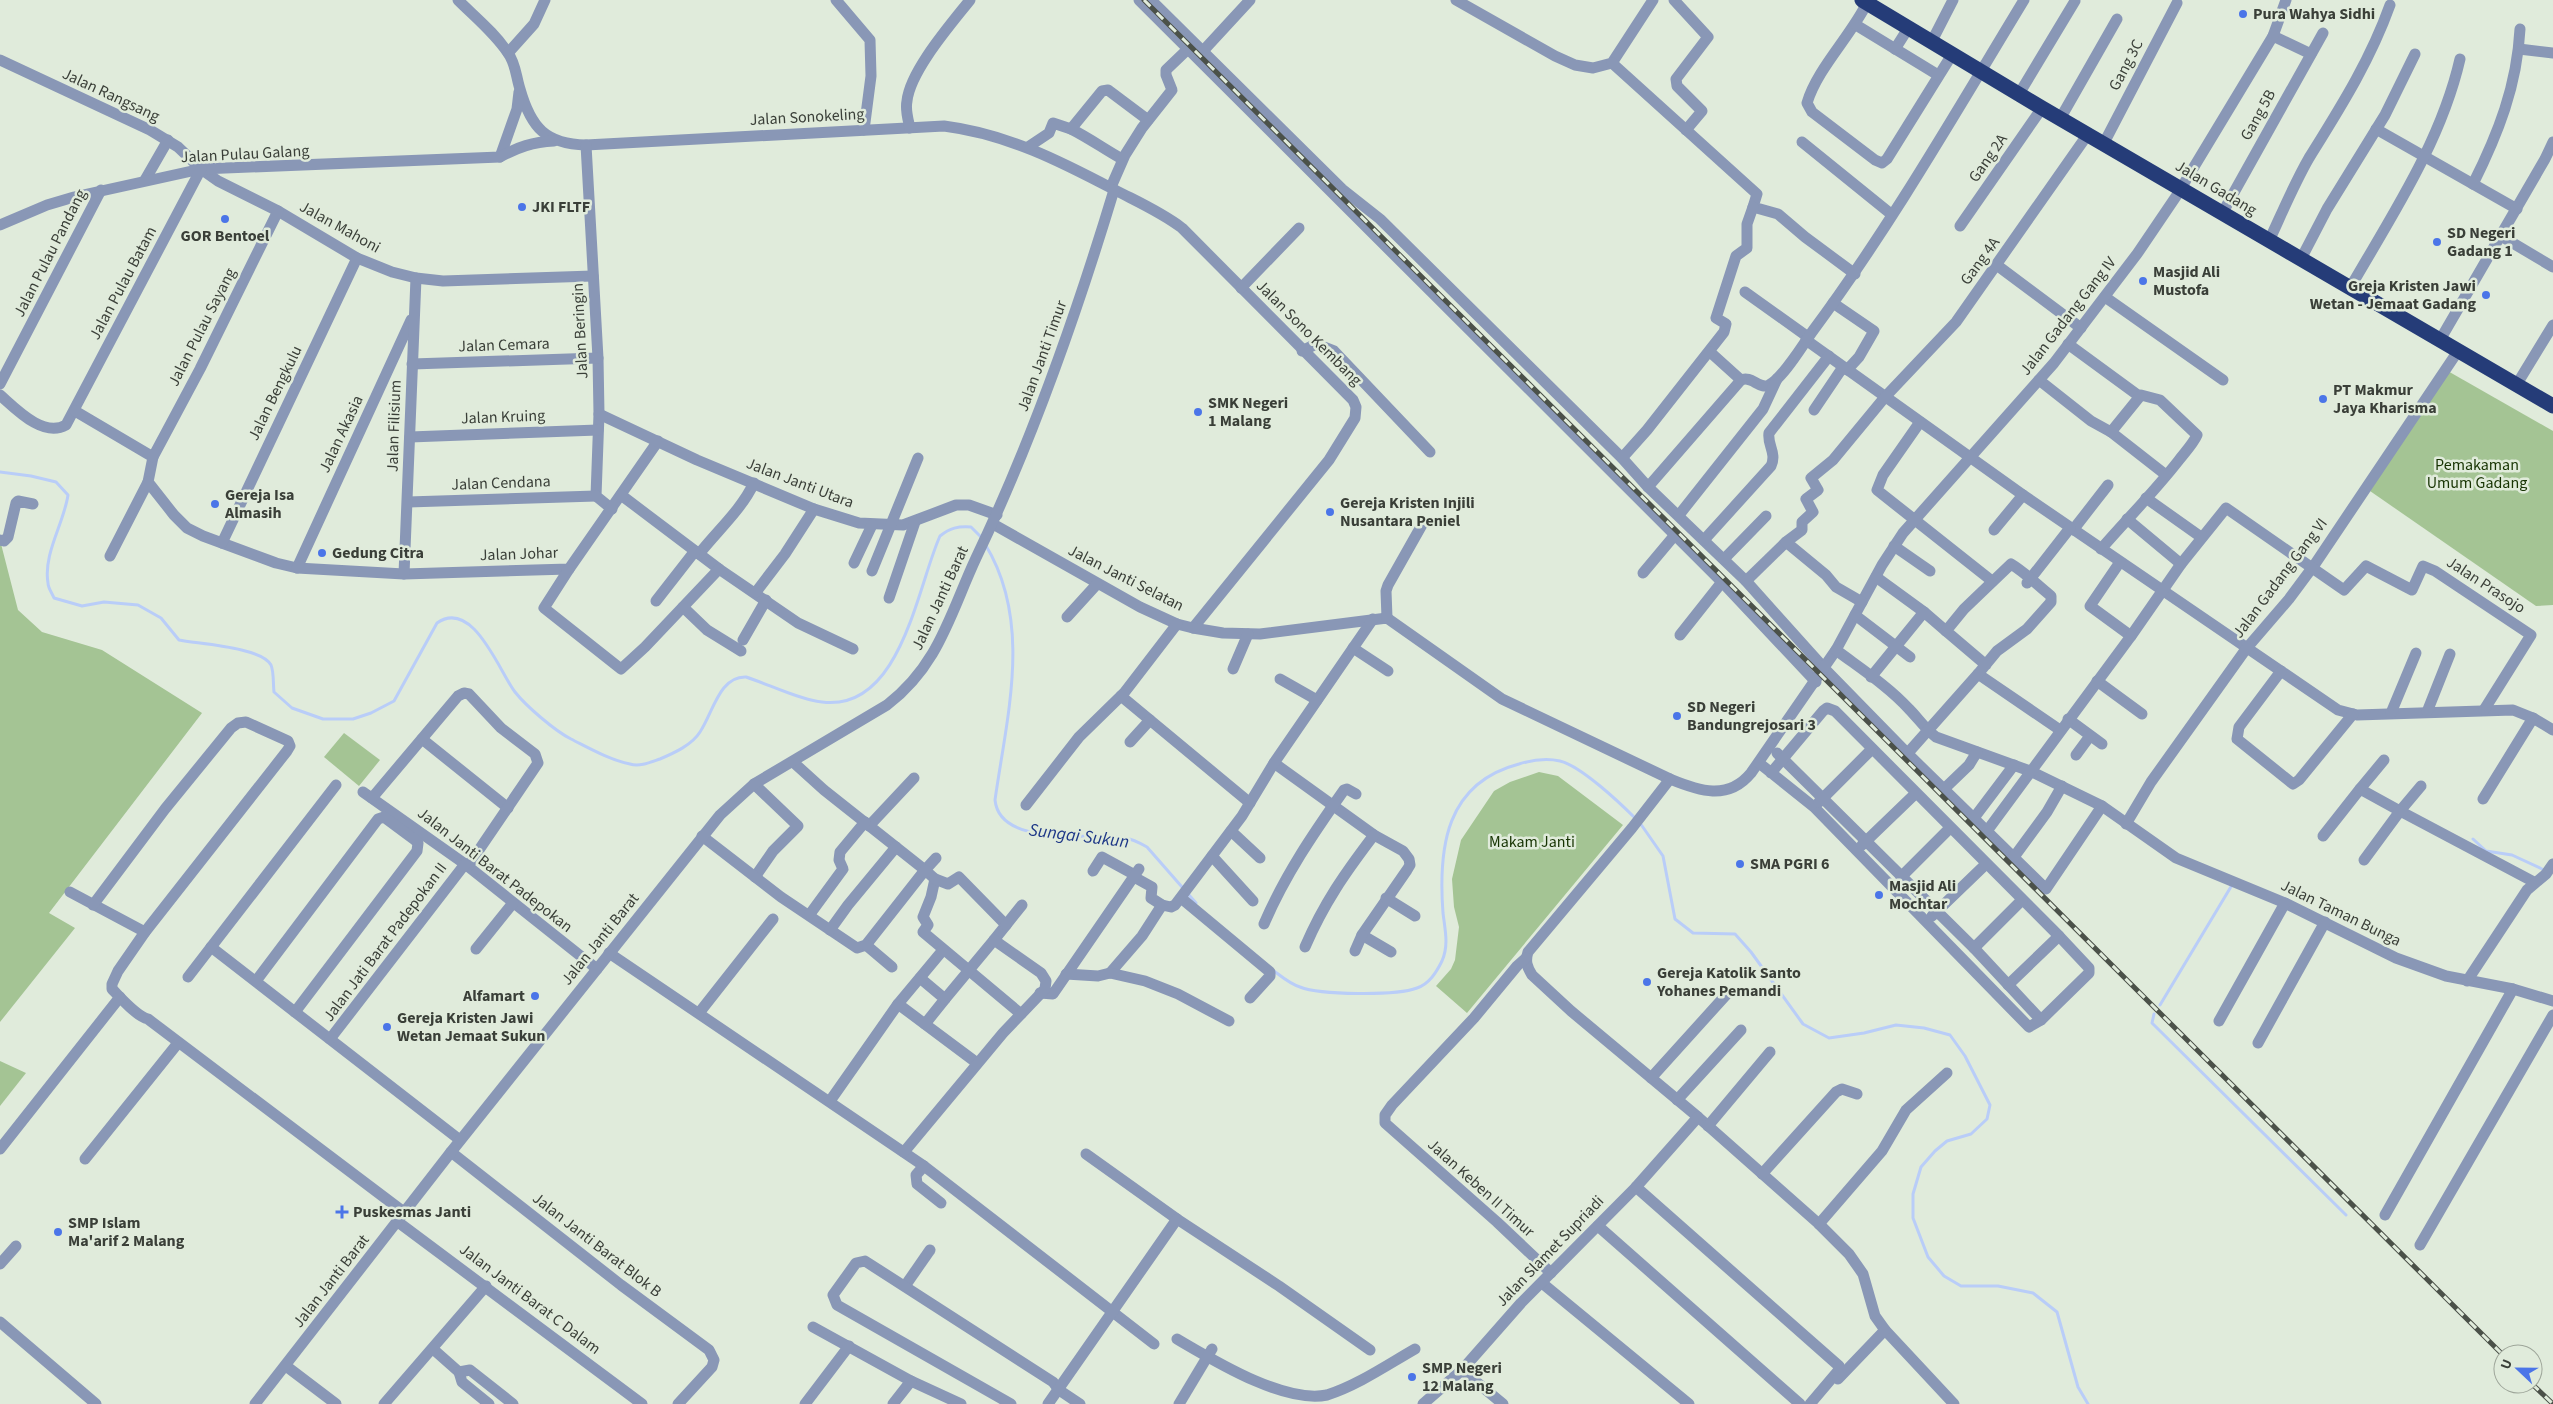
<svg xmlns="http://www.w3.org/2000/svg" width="2553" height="1404" font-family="'Source Sans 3',sans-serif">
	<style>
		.green { fill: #a4c494 }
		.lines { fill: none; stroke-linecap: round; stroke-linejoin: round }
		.stream { stroke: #b9cdf8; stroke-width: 3 }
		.minor { stroke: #8997b6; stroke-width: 11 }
		.highway { stroke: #253c78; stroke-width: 15 }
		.rail-casing { stroke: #4b5149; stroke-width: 5 }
		.rail { stroke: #e0ebdb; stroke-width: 3; stroke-dasharray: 9; stroke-linecap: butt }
		.poi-dot { fill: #4b75e8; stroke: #e0ebdb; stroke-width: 2 }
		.labels { text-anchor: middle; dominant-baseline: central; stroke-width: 5; stroke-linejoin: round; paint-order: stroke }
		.poi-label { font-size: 16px; font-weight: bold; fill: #3a3f38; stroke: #e0ebdb; text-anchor: start }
		.street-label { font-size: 16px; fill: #3a3f38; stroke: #e0ebdb }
		.park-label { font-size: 16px; fill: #173403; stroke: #e0ebdb }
		.water-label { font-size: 18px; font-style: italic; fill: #1d3787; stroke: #e0ebdb }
	</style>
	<rect width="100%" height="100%" fill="#e0ebdb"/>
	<g class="green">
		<path d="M2446,370L2553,431V605L2536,606L2370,491Z"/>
		<path d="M0,540L18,610L42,632L102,650L202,713L49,913L75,928L0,1022Z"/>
		<path d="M344,733L380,760L359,786L324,757Z"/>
		<path d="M1539,772L1558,776L1623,825L1467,1013L1436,986L1451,969L1455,960L1459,927L1454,907L1452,879L1461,840L1494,791L1510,782Z"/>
		<path d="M0,1061L26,1073L0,1106Z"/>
	</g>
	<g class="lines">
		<g class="stream">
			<path d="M0,472L31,476L56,482L68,495C64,523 43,554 48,583C48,588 52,593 54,598L82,606L104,602L138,605L161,618L179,640C199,644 261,647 271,665C274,672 273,684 274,692L292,708L323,719H353L371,713L394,701L437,623C473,598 499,671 515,692C526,706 555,731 571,739C589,748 610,760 630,764C640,767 651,762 660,759C674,753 692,745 700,732C713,713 719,676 746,677C768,684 800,700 822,702C901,712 917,587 940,536C950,528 958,526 971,527L982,538"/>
			<path d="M985,544C1033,622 1007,715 995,800C1000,848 1090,832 1125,838C1133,839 1140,843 1147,847L1196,903"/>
			<path d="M1640,823L1663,856L1675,919L1693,933L1735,934L1751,952L1803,1024L1829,1038L1864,1033L1896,1025L1924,1028L1950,1035L1965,1056L1990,1105L1987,1119L1971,1134L1947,1141L1935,1151L1921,1167L1913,1194V1218L1928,1257L1944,1276L1961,1286H1998L2033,1293L2057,1312L2078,1387L2088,1404"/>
			<path d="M2473,839L2486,851L2512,855L2542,869"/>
			<path d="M1274,971C1282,977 1290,984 1300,987C1320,995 1396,996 1417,988C1429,984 1436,973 1442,961C1449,945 1445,930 1443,913C1438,847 1446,783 1519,764C1532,760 1547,758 1560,761C1581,766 1620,803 1635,818"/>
			<path d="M2160,1005L2232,885"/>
			<path d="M2154,1014L2152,1023L2346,1215"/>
		</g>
		<g class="minor">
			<path d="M458,0C475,17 495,33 508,53C516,64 516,77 520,89C531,128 546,144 586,145L944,126C1007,134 1060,161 1115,190C1138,202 1161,212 1182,228L1353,400L1356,407L1355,418L1329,460L1193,628"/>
			<path d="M836,0L870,40L871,76L864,130"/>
			<path d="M1139,0L1722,582L1816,682"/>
			<path d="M1151,0L1342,189L1380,219L1622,458L1648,487L1746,581L1824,668L1910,756L2046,889L2102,806"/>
			<path d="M1456,0L1555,56L1575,65L1593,68L1612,63L1653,0"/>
			<path d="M1674,0L1708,37L1676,79L1677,86L1702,111L1686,130"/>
			<path d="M1867,3C1850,37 1817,69 1807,103L1812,112L1875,160L1882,163L1887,159L1953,53"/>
			<path d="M1856,25L1938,75"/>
			<path d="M2273,36L2311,54"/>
			<path d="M1932,41L1953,0"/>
			<path d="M1895,49L1909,27"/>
			<path d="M2519,49L2553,53"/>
			<path d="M1203,51L1250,0"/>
			<path d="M508,53L534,24L545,0"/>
			<path d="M0,60L150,130L178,147L201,169L218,181L278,211L357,258L392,272L416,278L443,281L593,276"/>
			<path d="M1612,63L1757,194L1753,207L1778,214L1805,237L1855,274"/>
			<path d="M2019,94L2075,1"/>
			<path d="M2060,119L2117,19"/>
			<path d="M910,128C908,119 905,110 907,101C910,71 951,24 970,0"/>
			<path d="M2376,129L2517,209"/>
			<path d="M1802,142L1891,214"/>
			<path d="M2104,143L2177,3"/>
			<path d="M586,145L598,358L599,414L596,496L612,509"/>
			<path d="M1028,147L1049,133L1053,123L1071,129"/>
			<path d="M500,157L517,109L519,92"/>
			<path d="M1122,159C1104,149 1089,138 1071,129L1102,91L1108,90L1148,120"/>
			<path d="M145,180L168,140"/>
			<path d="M2473,184C2498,134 2517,86 2520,29"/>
			<path d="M1111,187L1125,155L1142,128L1172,90L1166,75V70L1189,48"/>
			<path d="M2223,212L2323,33"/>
			<path d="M0,225L47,205L74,197L201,169L500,157C518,147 533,142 554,141"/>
			<path d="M1960,226L2042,108"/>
			<path d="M2501,236L2553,267"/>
			<path d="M2269,241C2282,213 2294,184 2309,158C2340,108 2370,61 2390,5"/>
			<path d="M2301,259L2327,209L2385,115L2415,54"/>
			<path d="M1998,266L2081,328"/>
			<path d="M1241,288L1299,228"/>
			<path d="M2350,288C2392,215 2441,142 2460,59"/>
			<path d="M1745,292L1808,337"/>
			<path d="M2105,297L2223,380"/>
			<path d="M1833,303L1874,331L1859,357L1847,370"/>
			<path d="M1806,340L2023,495L2338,710L2357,715L2513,710L2533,718L2553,730"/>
			<path d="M2440,340L2545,159L2553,142"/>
			<path d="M2068,344L2139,396"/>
			<path d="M1302,351L1316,344L1334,351L1430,452"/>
			<path d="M412,364L598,358"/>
			<path d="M1741,380C1751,375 1760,390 1769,385C1783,378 1802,346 1812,332C1890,227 1956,112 2024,0"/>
			<path d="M2039,380L2091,421L2111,432"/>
			<path d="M0,384L101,190"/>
			<path d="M2517,384L2553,325"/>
			<path d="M0,395C16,409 43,438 66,425L201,169"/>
			<path d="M1814,410L1843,367"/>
			<path d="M75,411L153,457L148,482L174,515L187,528L203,536L276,563L297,568L404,574L569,569L658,441"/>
			<path d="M599,414L697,460L814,509L859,523L903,525L956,505H969L997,515"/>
			<path d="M1920,422L1883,475L1877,490L1992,581"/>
			<path d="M410,437L598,430"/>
			<path d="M153,457L200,369L278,211"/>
			<path d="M1622,458L1647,430L1724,332L1726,324L1716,318L1736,256L1747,248V224L1753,207"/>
			<path d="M1648,487L1741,380L1710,352"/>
			<path d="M621,495L719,569"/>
			<path d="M2146,498L2201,537"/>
			<path d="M408,502L596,496"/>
			<path d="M1679,515L1763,409L1777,379"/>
			<path d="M2127,519L2181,564"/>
			<path d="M993,524L1140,607L1177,624L1193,628L1223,633L1260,634L1387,618L1502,699L1670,779C1699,791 1728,801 1751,773L1836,650L1882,565L1903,533L2054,363L2137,254L2177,195L2273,36L2286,0"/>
			<path d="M1994,530L2023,495"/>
			<path d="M2073,530L2108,485"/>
			<path d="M0,540L4,541L8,537L16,503L18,501L33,504"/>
			<path d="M1704,540L1771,466C1777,453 1767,445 1769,433L1829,356"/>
			<path d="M222,543L357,258"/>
			<path d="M1894,546L1930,571"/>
			<path d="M2101,549C2127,519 2155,491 2179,460C2185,452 2193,444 2197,435L2160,400L2141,395L2111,432L2166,475"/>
			<path d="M699,554C718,530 741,510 754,483"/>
			<path d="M110,556L148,482"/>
			<path d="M1724,559L1766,516"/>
			<path d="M2120,562L2090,606L2131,636"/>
			<path d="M854,563L872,525"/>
			<path d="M297,568L411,320"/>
			<path d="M569,569L544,608L621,669L645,647L719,569L798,623L853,649"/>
			<path d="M872,571L918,458"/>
			<path d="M1643,573L1674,536"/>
			<path d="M404,574L416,278"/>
			<path d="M1876,577L1924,612"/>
			<path d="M1746,581L1786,542"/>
			<path d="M2027,583L2070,528"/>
			<path d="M756,592L785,554L814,509"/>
			<path d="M889,598L915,522"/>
			<path d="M656,601L695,551"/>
			<path d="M1862,602L1836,587L1826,575L1786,542L1802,530V522L1813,512L1806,499L1818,490L1811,478L1833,460L1885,397L1956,322L2088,134"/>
			<path d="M683,607L707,630L741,651"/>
			<path d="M1855,615L1910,657"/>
			<path d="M1067,617L1097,584"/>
			<path d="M1387,618L1386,591L1388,585L1423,523"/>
			<path d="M1680,635L1722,582"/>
			<path d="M743,640L766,600"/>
			<path d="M1353,648L1388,671"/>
			<path d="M1836,650C1860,668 1888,686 1909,709C1918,718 1925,729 1936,737L2030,771L2102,806L2176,858L2285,903L2396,958L2446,976L2513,989L2553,1001"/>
			<path d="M1233,669L1248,634"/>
			<path d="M2281,671L2239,727L2237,739L2293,784L2299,780L2353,714"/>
			<path d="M1978,674L2060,730"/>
			<path d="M1871,677L1924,612L1946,631"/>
			<path d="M1280,679L1317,700"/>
			<path d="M2097,681L2142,714"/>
			<path d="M1121,696L1250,803"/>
			<path d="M2427,712L2450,654"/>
			<path d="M2391,713L2416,653"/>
			<path d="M2068,719L2102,744"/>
			<path d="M422,739L508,808"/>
			<path d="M1130,742L1150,720"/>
			<path d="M1777,753L1974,948L2041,1020"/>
			<path d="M1907,754L1978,674L1997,651L2027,629L2051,602V596C2037,585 2026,573 2011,564L1964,609L1946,631L1986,665"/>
			<path d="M2076,755L2090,736"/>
			<path d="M793,762L824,790L925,870L936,858"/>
			<path d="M1274,763L1374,835L1403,851L1409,859L1410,865L1407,870L1362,935L1391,952"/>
			<path d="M1759,763L1814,807L2029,1027L2041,1020L2089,973V968L2059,936L1835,711L1827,708L1823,711L1771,773"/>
			<path d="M1670,779L1632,828L1528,952C1525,961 1527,967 1532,975L1571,1011L1698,1117L1819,1224L1849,1254L1863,1274L1875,1316L1885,1330L1954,1404"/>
			<path d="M754,784L798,826L773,851L755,877"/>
			<path d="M1944,789L1969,765L1977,752"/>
			<path d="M2360,789L2384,760"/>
			<path d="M363,792L465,864L597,969"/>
			<path d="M372,798L458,696L464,693L469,694L501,728L535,754L538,763L468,866"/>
			<path d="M2483,799L2533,718"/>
			<path d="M1819,802L1872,749"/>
			<path d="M1026,805L1079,737L1124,693L1177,624"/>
			<path d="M1974,818L2014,765"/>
			<path d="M2126,824L2151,782L2246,649L2289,599L2315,564L2458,351"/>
			<path d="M869,826L914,778"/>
			<path d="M1231,831L1260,858"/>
			<path d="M1987,831L2131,636L2181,564L2226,508L2344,590L2366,566L2412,590L2423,566L2435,571L2531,635L2484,710"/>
			<path d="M702,836L781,897L857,948L866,945L925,870L935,879L931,897L923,917L928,925L923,932L1021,1014"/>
			<path d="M2323,836L2360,789L2400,811L2421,786"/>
			<path d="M1862,845L1915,794"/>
			<path d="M1212,856L1253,901"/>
			<path d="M2014,857L2047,812L2062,786"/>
			<path d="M2364,860L2400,811L2534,882"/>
			<path d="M1093,871L1102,857L1135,875"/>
			<path d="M1134,877L1152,887L1151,898L1162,905"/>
			<path d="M1901,877L1950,828"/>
			<path d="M935,879L948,884L959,877L1006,925L994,940"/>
			<path d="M70,892L145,932"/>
			<path d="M1181,898L1270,972V976L1250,998"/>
			<path d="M1386,898L1415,916"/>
			<path d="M93,905L165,809L231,728L238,723L246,722L288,741L290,746L287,751L145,932L118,971L112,984V989C121,998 136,1016 148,1019L405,1213"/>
			<path d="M810,914L843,869L839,860L840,852L865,822"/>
			<path d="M1932,916L1986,864"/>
			<path d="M1264,924C1285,875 1313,834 1344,790L1347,789L1356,794"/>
			<path d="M1006,925L1022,905"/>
			<path d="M830,930L848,905L896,847"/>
			<path d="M866,945L892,967"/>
			<path d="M211,947L460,1140"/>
			<path d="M1305,947C1324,903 1345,873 1374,835"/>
			<path d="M1974,948L2022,900"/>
			<path d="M476,949L513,903"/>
			<path d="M1355,951L1362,935"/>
			<path d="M609,953L924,1166L1154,1344"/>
			<path d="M1526,958L1517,966L1474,1018L1392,1105L1385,1115V1123L1497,1222L1551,1273"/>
			<path d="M1110,973L1142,936L1162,905L1171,907L1175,905L1242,816L1274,763L1373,619"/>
			<path d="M1066,974L1098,976L1110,973L1145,981L1178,994L1229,1021"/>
			<path d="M188,977L336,785"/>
			<path d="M920,978L945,999L925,1024"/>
			<path d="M256,981L378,819L384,817L415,840L418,843L417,851L295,1012"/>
			<path d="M2467,981L2527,890L2546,874L2553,864"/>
			<path d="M2008,985L2059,936"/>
			<path d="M1040,993L1053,994L1139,869"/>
			<path d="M898,1004L977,1063"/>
			<path d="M699,1013L773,919"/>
			<path d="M2219,1021L2285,903"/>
			<path d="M330,1039L465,864"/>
			<path d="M2258,1043L2325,922"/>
			<path d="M1651,1078L1726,995"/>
			<path d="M1677,1100L1741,1030"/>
			<path d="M830,1101L898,1004L943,950"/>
			<path d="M1708,1126L1770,1052"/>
			<path d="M0,1149L120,997"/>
			<path d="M451,1152L621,1285L709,1350L714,1360L712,1367L678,1404"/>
			<path d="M904,1152L1003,1033L1045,989L1046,981L1041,973L994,940L945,999"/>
			<path d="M1086,1154L1177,1219"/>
			<path d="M85,1159L178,1043"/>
			<path d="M924,1166L916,1175L917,1184L941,1203"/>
			<path d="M1762,1174L1836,1092L1842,1089L1857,1094"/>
			<path d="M1636,1187L1839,1366L1838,1371L1810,1404"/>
			<path d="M2385,1215L2513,989"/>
			<path d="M398,1222L642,1404"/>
			<path d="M1819,1224L1882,1151L1906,1110L1947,1073"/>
			<path d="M1598,1226L1800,1404"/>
			<path d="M2420,1245L2553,1015"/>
			<path d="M0,1264L16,1246"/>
			<path d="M1542,1283L1689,1404"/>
			<path d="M905,1286L930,1250"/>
			<path d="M0,1322L96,1404"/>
			<path d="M813,1327L911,1381L961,1404"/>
			<path d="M1177,1339C1213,1360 1284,1404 1327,1395C1358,1385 1387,1365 1415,1349"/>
			<path d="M433,1349L459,1372L462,1382L489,1404"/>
			<path d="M286,1366L336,1404"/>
			<path d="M1462,1370L1503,1404"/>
			<path d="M459,1372L470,1370L513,1404"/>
			<path d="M1838,1379L1885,1330"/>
			<path d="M255,1404L451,1152L720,815L754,784L887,705C939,665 950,614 976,558C1033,439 1076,316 1114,190"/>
			<path d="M384,1404L486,1286"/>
			<path d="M805,1404L849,1346"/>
			<path d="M893,1404L911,1381"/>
			<path d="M1011,1404L837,1305L833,1295L856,1263L865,1261L1053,1382L1059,1390L1080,1404"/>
			<path d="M1048,1404L1177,1219L1279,1286L1370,1350"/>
			<path d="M1179,1404L1212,1349"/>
			<path d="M1423,1404L1462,1370L1521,1303L1636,1187L1698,1117"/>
		</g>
		<path class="highway" d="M1862,0L2042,108L2553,406"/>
		<g class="rail-casing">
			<g id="rail">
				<path d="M1144,0L2503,1355"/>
				<path d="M2532,1384L2553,1404"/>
			</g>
		</g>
		<use href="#rail" class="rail"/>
	</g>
	<g class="poi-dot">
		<circle cx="2243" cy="14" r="5"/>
		<circle cx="522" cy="207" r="5"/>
		<circle cx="225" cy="219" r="5"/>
		<circle cx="2437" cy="242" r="5"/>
		<circle cx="2143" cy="281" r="5"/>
		<circle cx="2486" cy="295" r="5"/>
		<circle cx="2323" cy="399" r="5"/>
		<circle cx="1198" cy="412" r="5"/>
		<circle cx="215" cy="504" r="5"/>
		<circle cx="1330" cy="512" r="5"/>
		<circle cx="322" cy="553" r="5"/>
		<circle cx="1677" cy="716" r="5"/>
		<circle cx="1740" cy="864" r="5"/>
		<circle cx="1879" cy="895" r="5"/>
		<circle cx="1647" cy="982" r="5"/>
		<circle cx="535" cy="996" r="5"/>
		<circle cx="387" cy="1027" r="5"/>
		<path d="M339.5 1204.5h5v5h5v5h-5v5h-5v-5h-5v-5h5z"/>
		<circle cx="58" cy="1232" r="5"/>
		<circle cx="1412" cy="1377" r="5"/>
	</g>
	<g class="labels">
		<g class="poi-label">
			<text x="2253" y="14">Pura Wahya Sidhi</text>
			<text x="532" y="207">JKI FLTF</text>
			<text x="2447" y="233">SD Negeri<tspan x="2447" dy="18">Gadang 1</tspan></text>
			<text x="225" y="236" text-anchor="middle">GOR Bentoel</text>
			<text x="2153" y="272">Masjid Ali<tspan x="2153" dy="18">Mustofa</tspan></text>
			<text x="2476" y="286" text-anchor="end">Greja Kristen Jawi<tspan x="2476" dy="18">Wetan - Jemaat Gadang</tspan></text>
			<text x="2333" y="390">PT Makmur<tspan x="2333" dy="18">Jaya Kharisma</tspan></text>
			<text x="1208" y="403">SMK Negeri<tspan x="1208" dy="18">1 Malang</tspan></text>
			<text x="225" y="495">Gereja Isa<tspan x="225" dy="18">Almasih</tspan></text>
			<text x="1340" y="503">Gereja Kristen Injili<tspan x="1340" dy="18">Nusantara Peniel</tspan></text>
			<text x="332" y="553">Gedung Citra</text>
			<text x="1687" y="707">SD Negeri<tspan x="1687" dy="18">Bandungrejosari 3</tspan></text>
			<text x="1750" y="864">SMA PGRI 6</text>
			<text x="1889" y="886">Masjid Ali<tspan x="1889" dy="18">Mochtar</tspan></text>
			<text x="1657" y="973">Gereja Katolik Santo<tspan x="1657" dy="18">Yohanes Pemandi</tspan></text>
			<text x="525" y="996" text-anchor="end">Alfamart</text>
			<text x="397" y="1018">Gereja Kristen Jawi<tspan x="397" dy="18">Wetan Jemaat Sukun</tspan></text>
			<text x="353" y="1212">Puskesmas Janti</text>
			<text x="68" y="1223">SMP Islam<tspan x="68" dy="18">Ma'arif 2 Malang</tspan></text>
			<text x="1422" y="1368">SMP Negeri<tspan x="1422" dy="18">12 Malang</tspan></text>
		</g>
		<g class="street-label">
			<text transform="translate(2126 65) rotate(-62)">Gang 3C</text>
			<text transform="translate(111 95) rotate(25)">Jalan Rangsang</text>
			<text transform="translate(2258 115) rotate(-61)">Gang 5B</text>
			<text transform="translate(807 117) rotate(-3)">Jalan Sonokeling</text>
			<text transform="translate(245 154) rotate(-3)">Jalan Pulau Galang</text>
			<text transform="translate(1988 158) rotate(-55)">Gang 2A</text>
			<text transform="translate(2216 188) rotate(31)">Jalan Gadang</text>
			<text transform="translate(340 227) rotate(29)">Jalan Mahoni</text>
			<text transform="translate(50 253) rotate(-63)">Jalan Pulau Pandang</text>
			<text transform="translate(1980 261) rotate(-54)">Gang 4A</text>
			<text transform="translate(123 283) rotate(-62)">Jalan Pulau Batam</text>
			<text transform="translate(2068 316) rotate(-52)">Jalan Gadang Gang IV</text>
			<text transform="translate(202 327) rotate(-63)">Jalan Pulau Sayang</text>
			<text transform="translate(580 331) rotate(-93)">Jalan Beringin</text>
			<text transform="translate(1309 333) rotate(45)">Jalan Sono Kembang</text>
			<text transform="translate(504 345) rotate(-2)">Jalan Cemara</text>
			<text transform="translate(1042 356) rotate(-70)">Jalan Janti Timur</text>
			<text transform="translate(275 393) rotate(-64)">Jalan Bengkulu</text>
			<text transform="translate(503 417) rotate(-2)">Jalan Kruing</text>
			<text transform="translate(394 426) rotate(-88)">Jalan Filisium</text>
			<text transform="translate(341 434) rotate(-65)">Jalan Akasia</text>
			<text transform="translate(501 483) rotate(-2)">Jalan Cendana</text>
			<text transform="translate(800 483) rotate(21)">Jalan Janti Utara</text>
			<text transform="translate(519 554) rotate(-2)">Jalan Johar</text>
			<text transform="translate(1126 578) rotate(27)">Jalan Janti Selatan</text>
			<text transform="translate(2280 578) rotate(-53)">Jalan Gadang Gang VI</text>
			<text transform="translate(2486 585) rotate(33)">Jalan Prasojo</text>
			<text transform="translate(940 598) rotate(-65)">Jalan Janti Barat</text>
			<text transform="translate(495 870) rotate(38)">Jalan Janti Barat Padepokan</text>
			<text transform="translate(2341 913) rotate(26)">Jalan Taman Bunga</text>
			<text transform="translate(600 939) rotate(-51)">Jalan Janti Barat</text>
			<text transform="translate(385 942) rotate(-53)">Jalan Jati Barat Padepokan II</text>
			<text transform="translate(1481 1188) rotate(42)">Jalan Keben II Timur</text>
			<text transform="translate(597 1245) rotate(38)">Jalan Janti Barat Blok B</text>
			<text transform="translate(1550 1251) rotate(-46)">Jalan Slamet Supriadi</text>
			<text transform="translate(331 1281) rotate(-52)">Jalan Janti Barat</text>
			<text transform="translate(530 1299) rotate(37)">Jalan Janti Barat C Dalam</text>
		</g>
		<g class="park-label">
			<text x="2477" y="465">Pemakaman<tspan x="2477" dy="18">Umum Gadang</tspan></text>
			<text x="1532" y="842">Makam Janti</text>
		</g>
		<g class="water-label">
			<text transform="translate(1079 836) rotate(7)">Sungai Sukun</text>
		</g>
	</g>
	<g transform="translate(2518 1369) rotate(292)"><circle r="24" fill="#e0ebdb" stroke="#9ea69a"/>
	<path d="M0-4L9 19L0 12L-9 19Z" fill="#4b75e8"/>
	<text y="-8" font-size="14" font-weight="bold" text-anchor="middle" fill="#3a3f38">U</text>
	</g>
</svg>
